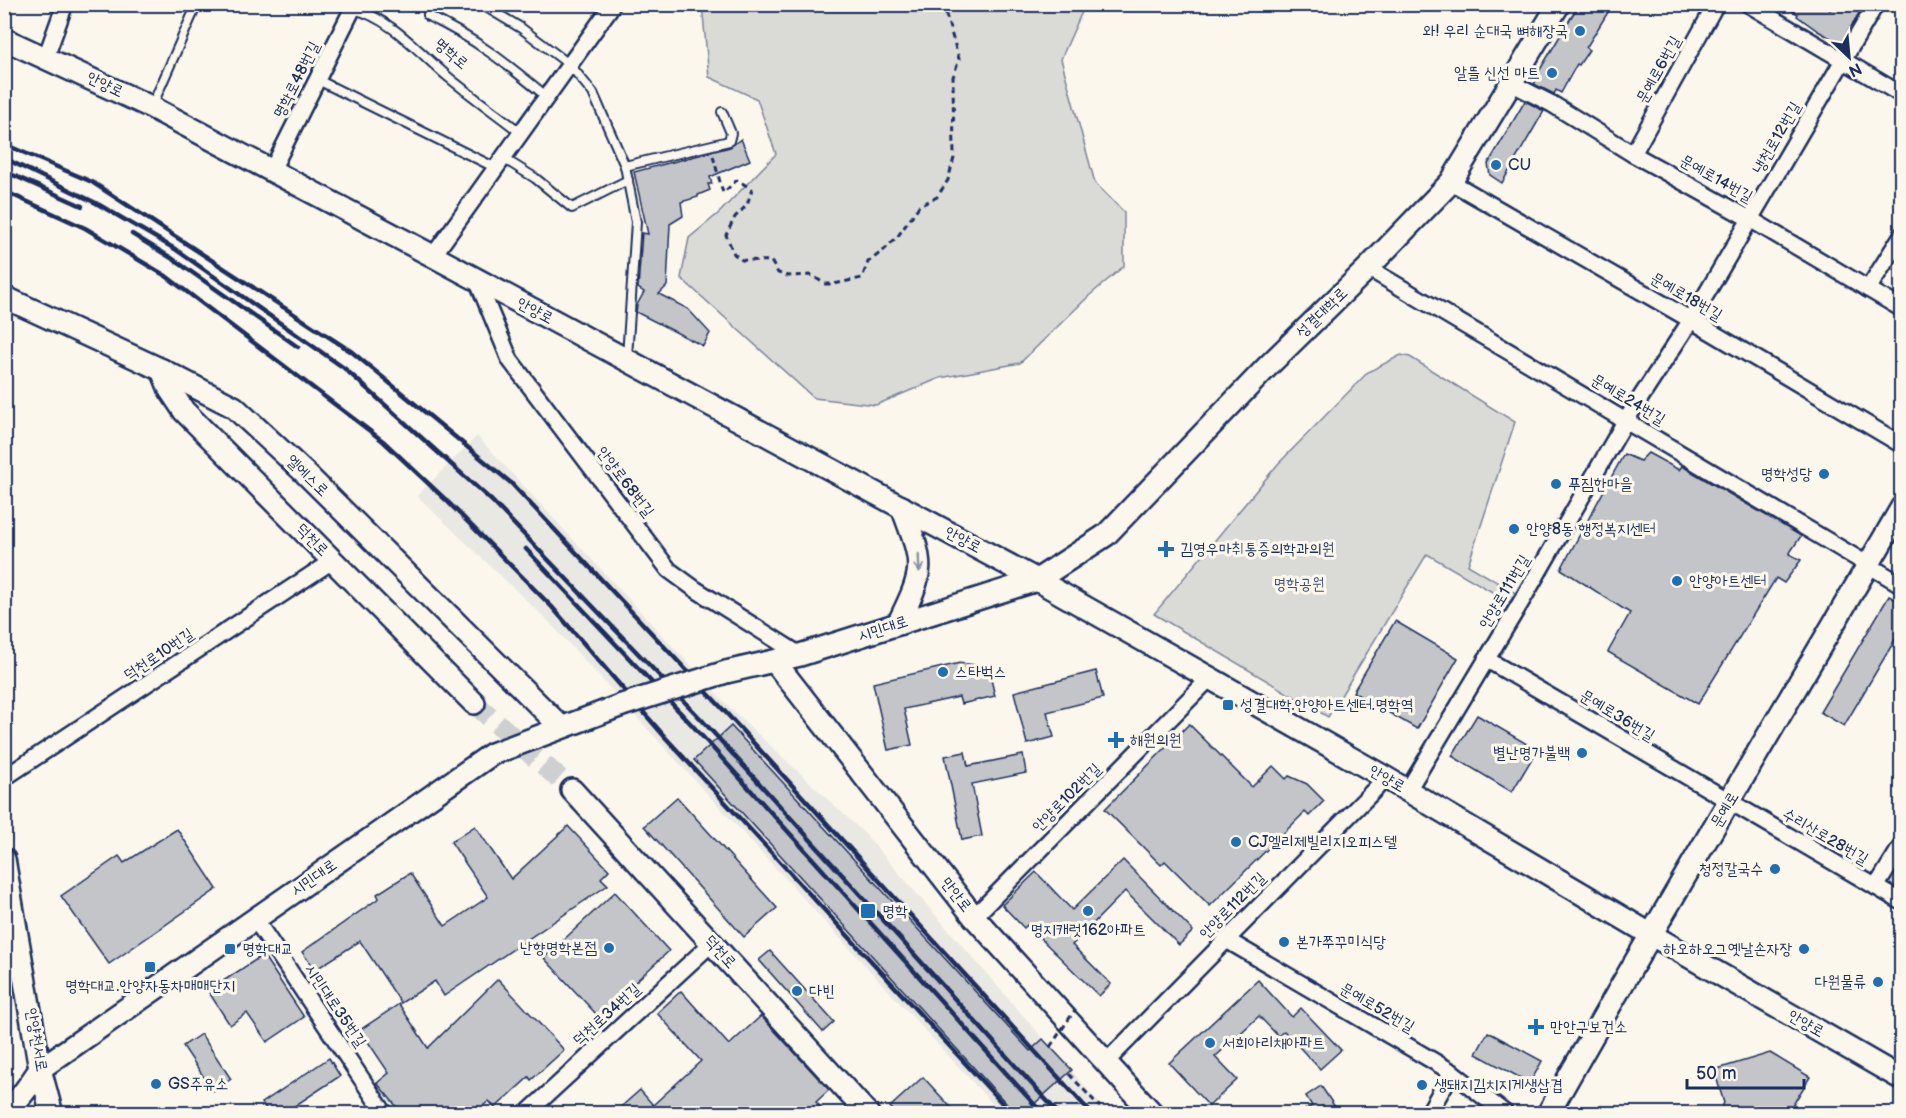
<svg xmlns="http://www.w3.org/2000/svg" width="1906" height="1118" font-family="'Balsamiq Sans','Poor Story',sans-serif">
	<style>
		.built { fill: #eae8e2 }
		.green { fill: #dadad7; stroke: #7a849a; stroke-width: 1.5 }
		.building { fill: #c3c5c9; stroke: #1b2f5e; stroke-width: 1.5 }
		.lines { fill: none; stroke-linecap: round; stroke-linejoin: round }
		.secondary-tunnel { stroke: #cecfd0; stroke-width: 21; stroke-dasharray: 21 10; stroke-linecap: butt }
		.lane-casing { stroke: #1b2f5e; stroke-width: 12 }
		.street-casing { stroke: #1b2f5e; stroke-width: 20 }
		.secondary-casing { stroke: #1b2f5e; stroke-width: 26 }
		.path { stroke: #1b2f5e; stroke-width: 3; stroke-dasharray: 6 4.5; stroke-linecap: butt }
		.lane { stroke: #fbf7ec; stroke-width: 8 }
		.street { stroke: #fbf7ec; stroke-width: 15 }
		.secondary { stroke: #fbf7ec; stroke-width: 21 }
		.rail { stroke: #1b2f5e; stroke-width: 4.5 }
		.secondary-bridge-casing { stroke: #1b2f5e; stroke-width: 26; stroke-linecap: butt }
		.path-bridge { stroke: #1b2f5e; stroke-width: 3; stroke-dasharray: 6 4.5; stroke-linecap: butt }
		.secondary-bridge { stroke: #fbf7ec; stroke-width: 21 }
		.oneway { stroke: #8b93a5 }
		.poi-dot { fill: #1f6fb2; stroke: #fbf7ec; stroke-width: 2 }
		.labels { text-anchor: middle; dominant-baseline: central; stroke-width: 6; stroke-linejoin: round; paint-order: stroke }
		.poi-label { font-size: 16px; fill: #1b2f5e; stroke: #fbf7ec; text-anchor: start }
		.street-label { font-size: 16px; fill: #1b2f5e; stroke: #fbf7ec }
		.park-label { font-size: 16px; fill: #415176; stroke: #fbf7ec }
	</style>
	<rect width="100%" height="100%" fill="#fbf7ec"/>
	<filter id="ink" filterUnits="userSpaceOnUse"><feTurbulence type="fractalNoise" baseFrequency=".0167" numOctaves="2"/><feDisplacementMap in="SourceGraphic" scale="12" xChannelSelector="R" yChannelSelector="G"/><feConvolveMatrix kernelMatrix="1 2 1 2 8 2 1 2 1" color-interpolation-filters="sRGB"/></filter>
	<g filter="url(#ink)">
		<path class="built" d="M477,436L732,710L865,834L1108,1113H1001L549,622L417,496Z"/>
		<g class="green">
			<path d="M702,5H1085L1061,59L1095,183L1124,212V266L1090,295L1020,363L940,378L876,405L814,398L681,278L689,238L719,213L776,154L757,99L709,77Z"/>
			<path d="M1401,355L1410,357L1515,422L1468,565L1519,595L1513,604L1427,554L1328,717L1154,614L1278,464L1368,372Z"/>
			<path d="M1901,853V897L1882,886Z"/>
		</g>
		<g class="building">
			<path d="M1579,4H1613L1586,48L1589,50L1579,65L1577,64L1561,93L1556,90L1554,94L1534,84L1537,79L1535,78Z"/>
			<path d="M1781,4H1821L1830,10L1833,4H1864L1841,44L1818,31L1797,16L1798,14Z"/>
			<path d="M1525,101L1544,111L1502,183L1490,175L1488,164Z"/>
			<path d="M741,139L750,160L710,177L712,184H708L710,190L698,195V197L681,202L683,216L670,224L667,286L659,294L688,309L710,333L703,346L636,312L637,305L644,292L638,288L642,233L648,234L634,172L730,147Z"/>
			<path d="M1648,453L1679,470L1682,466L1801,536L1789,554L1801,560L1784,583L1776,578L1698,704L1608,652L1630,613L1561,569L1624,454L1640,461Z"/>
			<path d="M1889,596L1902,603V628L1844,726L1820,712Z"/>
			<path d="M1395,621L1458,658L1417,729L1353,692Z"/>
			<path d="M960,663L988,667L995,696L961,704L959,697L904,709L912,745L888,750L873,683Z"/>
			<path d="M1096,671L1103,698L1047,712L1054,737L1027,744L1014,692Z"/>
			<path d="M1477,715L1537,750L1512,792L1452,756Z"/>
			<path d="M1189,724L1252,787L1273,766L1286,779L1289,776L1307,784L1324,801L1309,816L1305,812L1210,906L1165,861L1161,865L1105,809Z"/>
			<path d="M731,726L1030,1051L1043,1039L1072,1070L1024,1113H1015L694,760Z"/>
			<path d="M965,752L968,766L1023,755L1026,773L972,784L982,836L962,840L945,756Z"/>
			<path d="M677,797L777,908L744,937L644,826Z"/>
			<path d="M475,826L511,879L568,826L609,870L601,878L608,885L444,996L435,981L401,1003L360,941L315,970L302,952L379,898L377,894L410,873L445,926L488,897L451,842Z"/>
			<path d="M177,829L217,889L109,964L61,896L119,856L124,863Z"/>
			<path d="M1123,860L1193,931L1179,945L1125,891L1072,945L1111,984L1099,996L1027,925L1024,928L1002,905L1036,872L1072,910Z"/>
			<path d="M615,892L669,951L598,1016L544,958Z"/>
			<path d="M770,951L834,1022L823,1032L759,960Z"/>
			<path d="M263,955L304,1017L267,1042L247,1013L230,1025L208,991Z"/>
			<path d="M498,979L564,1050L531,1080L529,1077L495,1108L489,1101L474,1113H402L377,1083L389,1073L360,1030L399,1004L428,1048Z"/>
			<path d="M1258,980L1292,1017L1301,1008L1341,1050L1320,1069L1284,1031L1278,1036L1259,1016L1215,1057L1237,1080L1209,1106L1169,1063Z"/>
			<path d="M681,991L729,1045L761,1016L829,1090L816,1102L826,1113H614L640,1090L653,1105L701,1061L657,1013Z"/>
			<path d="M1488,1032L1542,1061L1530,1083L1476,1054Z"/>
			<path d="M201,1034L231,1079L213,1091L183,1046Z"/>
			<path d="M1770,1053L1810,1077L1788,1113H1718L1724,1103L1714,1070Z"/>
			<path d="M329,1058L340,1076L284,1113H269L262,1103Z"/>
			<path d="M923,1077L956,1113H896L890,1107Z"/>
			<path d="M1321,1086L1339,1113H1299L1312,1106L1306,1096Z"/>
		</g>
		<g class="lines">
			<path class="secondary-tunnel" d="M474,703L572,790"/>
			<g class="lane-casing">
				<g id="lane">
					<path d="M428,4V16C475,38 507,64 547,97"/>
					<path d="M481,4L521,28L570,65L593,93L625,166L636,222L627,357"/>
					<path d="M353,9C389,17 420,53 447,76C471,96 497,114 521,133"/>
					<path d="M318,80L496,168"/>
					<path d="M152,106L197,4"/>
					<path d="M503,158L535,178L572,208L628,180"/>
					<path d="M625,166L729,141L731,133L722,112"/>
				</g>
			</g>
			<g class="street-casing">
				<g id="street">
					<path d="M1748,4L1902,95"/>
					<path d="M46,57L65,4"/>
					<path d="M1511,83L1552,104L1633,154L1750,219L1902,309"/>
					<path d="M1633,154L1716,4"/>
					<path d="M271,172L355,4"/>
					<path d="M1451,182L1691,320L1902,445"/>
					<path d="M433,256L613,4"/>
					<path d="M1368,268L1902,585"/>
					<path d="M477,280L510,360L669,570L695,589L800,655"/>
					<path d="M1868,289L1902,235"/>
					<path d="M1486,659L1902,902"/>
					<path d="M4,778L332,561"/>
					<path d="M1408,790L1524,597L1626,420L1691,320L1876,4"/>
					<path d="M1876,887L1902,845"/>
					<path d="M974,917L1210,678"/>
					<path d="M255,919L385,1114"/>
					<path d="M1225,939L1452,1072L1506,1114"/>
					<path d="M1107,1061L1386,778"/>
					<path d="M526,1114L712,943"/>
					<path d="M1428,1114L1452,1072"/>
				</g>
			</g>
			<g class="secondary-casing">
				<g id="secondary">
					<path d="M4,39L151,107L433,256L1037,580L1386,778L1650,934L1902,1079"/>
					<path d="M4,297L162,370L234,407L305,473L560,726"/>
					<path d="M162,370L170,390L184,411L474,703"/>
					<path d="M898,624C926,567 924,566 902,507"/>
					<path d="M775,662L974,917L1153,1114"/>
					<path d="M726,672L800,655L1037,580L1106,535L1268,366L1368,268L1451,182L1559,4"/>
					<path d="M572,790L868,1114"/>
					<path d="M4,859L40,1069L52,1114"/>
					<path d="M27,1088L40,1069L492,754L622,705"/>
					<path d="M1548,1114C1663,910 1784,710 1902,507"/>
				</g>
			</g>
			<g class="path">
				<path d="M713,156L723,193L737,180L752,189L747,205L735,217L726,235L734,254L742,260L771,261L778,273L788,276L811,275L825,284H834L862,278L868,262L883,251L898,236L919,206L937,197L948,180L954,158L953,77L959,59L946,15L947,4"/>
				<path d="M1069,1074L1100,1107"/>
			</g>
			<use href="#lane" class="lane"/>
			<use href="#street" class="street"/>
			<use href="#secondary" class="secondary"/>
			<g class="rail">
				<path d="M4,144L92,182L352,352L511,483L718,704L1092,1114"/>
				<path d="M4,158L96,203L175,249L344,368L492,501L701,719L1059,1114"/>
				<path d="M4,171L82,206"/>
				<path d="M4,191L85,228L166,276L383,441L446,500L552,607L665,737L1012,1114"/>
				<path d="M132,234L173,259L298,347"/>
				<path d="M526,549L692,725L1043,1114"/>
			</g>
			<g class="secondary-bridge-casing">
				<g id="secondary-bridge">
					<path d="M622,705L726,672"/>
					<path d="M7,1114L27,1088"/>
				</g>
			</g>
			<path class="path-bridge" d="M1050,1047L1075,1010"/>
			<use href="#secondary-bridge" class="secondary-bridge"/>
		</g>
		<defs><path id="oneway-shaft" d="M-6 0H5M1.5-3L5.5 0L1.5 3" fill="none" stroke-width="1.6" stroke-linecap="round" stroke-linejoin="round" transform="scale(1.5)"/></defs>
		<use class="oneway" href="#oneway-shaft" transform="translate(919 563) rotate(88)"/>
	</g>
	<g class="poi-dot">
		<circle cx="1580" cy="31" r="6"/>
		<circle cx="1552" cy="73" r="6"/>
		<circle cx="1496" cy="165" r="6"/>
		<circle cx="1824" cy="474" r="6"/>
		<circle cx="1556" cy="484" r="6"/>
		<circle cx="1514" cy="529" r="6"/>
		<path d="M1163 540h6v6h6v6h-6v6h-6v-6h-6v-6h6z"/>
		<circle cx="1677" cy="581" r="6"/>
		<circle cx="943" cy="672" r="6"/>
		<rect x="1222" y="699" width="12" height="12" rx="3"/>
		<path d="M1113 731h6v6h6v6h-6v6h-6v-6h-6v-6h6z"/>
		<circle cx="1582" cy="753" r="6"/>
		<circle cx="1236" cy="842" r="6"/>
		<circle cx="1775" cy="869" r="6"/>
		<rect x="860" y="903" width="16" height="16" rx="3"/>
		<circle cx="1088" cy="911" r="6"/>
		<circle cx="1284" cy="942" r="6"/>
		<circle cx="609" cy="948" r="6"/>
		<rect x="224" y="943" width="12" height="12" rx="3"/>
		<circle cx="1804" cy="949" r="6"/>
		<rect x="144" y="961" width="12" height="12" rx="3"/>
		<circle cx="1878" cy="982" r="6"/>
		<circle cx="797" cy="991" r="6"/>
		<path d="M1533 1018h6v6h6v6h-6v6h-6v-6h-6v-6h6z"/>
		<circle cx="1210" cy="1043" r="6"/>
		<circle cx="156" cy="1084" r="6"/>
		<circle cx="1422" cy="1085" r="6"/>
	</g>
	<g class="labels">
		<g class="poi-label">
			<text x="1568" y="31" text-anchor="end">와! 우리 순대국 뼈해장국</text>
			<text x="1540" y="73" text-anchor="end">알뜰 신선 마트</text>
			<text x="1508" y="165">CU</text>
			<text x="1812" y="474" text-anchor="end">명학성당</text>
			<text x="1568" y="484">푸짐한마을</text>
			<text x="1526" y="529">안양8동 행정복지센터</text>
			<text x="1180" y="549">김영우마취통증의학과의원</text>
			<text x="1689" y="581">안양아트센터</text>
			<text x="955" y="672">스타벅스</text>
			<text x="1240" y="705">성결대학.안양아트센터.명학역</text>
			<text x="1130" y="740">해원의원</text>
			<text x="1570" y="753" text-anchor="end">별난명가불백</text>
			<text x="1248" y="842">CJ엘리제빌리지오피스텔</text>
			<text x="1763" y="869" text-anchor="end">청정칼국수</text>
			<text x="882" y="911">명학</text>
			<text x="1088" y="930" text-anchor="middle">명지캐럿162아파트</text>
			<text x="1296" y="942">본가쭈꾸미식당</text>
			<text x="597" y="948" text-anchor="end">난향명학본점</text>
			<text x="242" y="949">명학대교</text>
			<text x="1792" y="949" text-anchor="end">하오하오그옛날손자장</text>
			<text x="1866" y="982" text-anchor="end">다원물류</text>
			<text x="150" y="986" text-anchor="middle">명학대교.안양자동차매매단지</text>
			<text x="809" y="991">다빈</text>
			<text x="1550" y="1027">만안구보건소</text>
			<text x="1222" y="1043">서희아리채아파트</text>
			<text x="168" y="1084">GS주유소</text>
			<text x="1434" y="1085">생돼지김치지게생삽겹</text>
		</g>
		<g class="street-label">
			<text transform="translate(451 54) rotate(41)">명학로</text>
			<text transform="translate(1659 70) rotate(-61)">문예로6번길</text>
			<text transform="translate(297 80) rotate(-63)">명학로48번길</text>
			<text transform="translate(105 85) rotate(26)">안양로</text>
			<text transform="translate(1777 138) rotate(-60)">냉천로12번길</text>
			<text transform="translate(1716 179) rotate(29)">문예로14번길</text>
			<text transform="translate(1686 297) rotate(30)">문예로18번길</text>
			<text transform="translate(535 311) rotate(28)">안양로</text>
			<text transform="translate(1322 313) rotate(-44)">성결대학로</text>
			<text transform="translate(1628 400) rotate(31)">문예로24번길</text>
			<text transform="translate(307 476) rotate(44)">엘에스로</text>
			<text transform="translate(625 482) rotate(53)">안양로68번길</text>
			<text transform="translate(312 540) rotate(45)">덕천로</text>
			<text transform="translate(963 540) rotate(28)">안양로</text>
			<text transform="translate(1505 592) rotate(-59)">안양로111번길</text>
			<text transform="translate(883 629) rotate(-18)">시민대로</text>
			<text transform="translate(159 655) rotate(-34)">덕천로10번길</text>
			<text transform="translate(1617 716) rotate(31)">문예로36번길</text>
			<text transform="translate(1387 779) rotate(30)">안양로</text>
			<text transform="translate(1067 798) rotate(-45)">안양로102번길</text>
			<text transform="translate(1725 810) rotate(-59)">문예로</text>
			<text transform="translate(1825 837) rotate(30)">수리산로28번길</text>
			<text transform="translate(314 878) rotate(-35)">시민대로</text>
			<text transform="translate(956 895) rotate(52)">만안로</text>
			<text transform="translate(1233 906) rotate(-45)">안양로112번길</text>
			<text transform="translate(720 952) rotate(48)">덕천로</text>
			<text transform="translate(335 1006) rotate(56)">시민대로35번길</text>
			<text transform="translate(1377 1008) rotate(30)">문예로52번길</text>
			<text transform="translate(607 1015) rotate(-42)">덕천로34번길</text>
			<text transform="translate(1806 1024) rotate(30)">안양로</text>
			<text transform="translate(36 1040) rotate(80)">안양천서로</text>
		</g>
		<g class="park-label">
			<text x="1299" y="584">명학공원</text>
		</g>
	</g>
	<rect width="1906" height="1118" fill="none" stroke="#fbf7ec" stroke-width="24"/>
	<rect x="12" y="12" width="1882" height="1094" fill="none" stroke="#1b2f5e" stroke-width="2" filter="url(#ink)"/>
	<g transform="translate(1849 57) rotate(154)" stroke="#fbf7ec" stroke-width="4.5" paint-order="stroke">
	<path d="M0-4.5L10 22L0 15L-10 22Z" fill="#1b2f5e"/>
	<text y="-9" font-size="16" font-weight="bold" text-anchor="middle" fill="#1b2f5e">N</text>
	</g>
	<path d="M1687 1079v9h117v-9" fill="none" stroke="#1b2f5e" stroke-width="3"/>
	<text x="1696" y="1079" font-size="18" fill="#1b2f5e" stroke="#fbf7ec" stroke-width="4.5" paint-order="stroke">50 m</text>
</svg>
